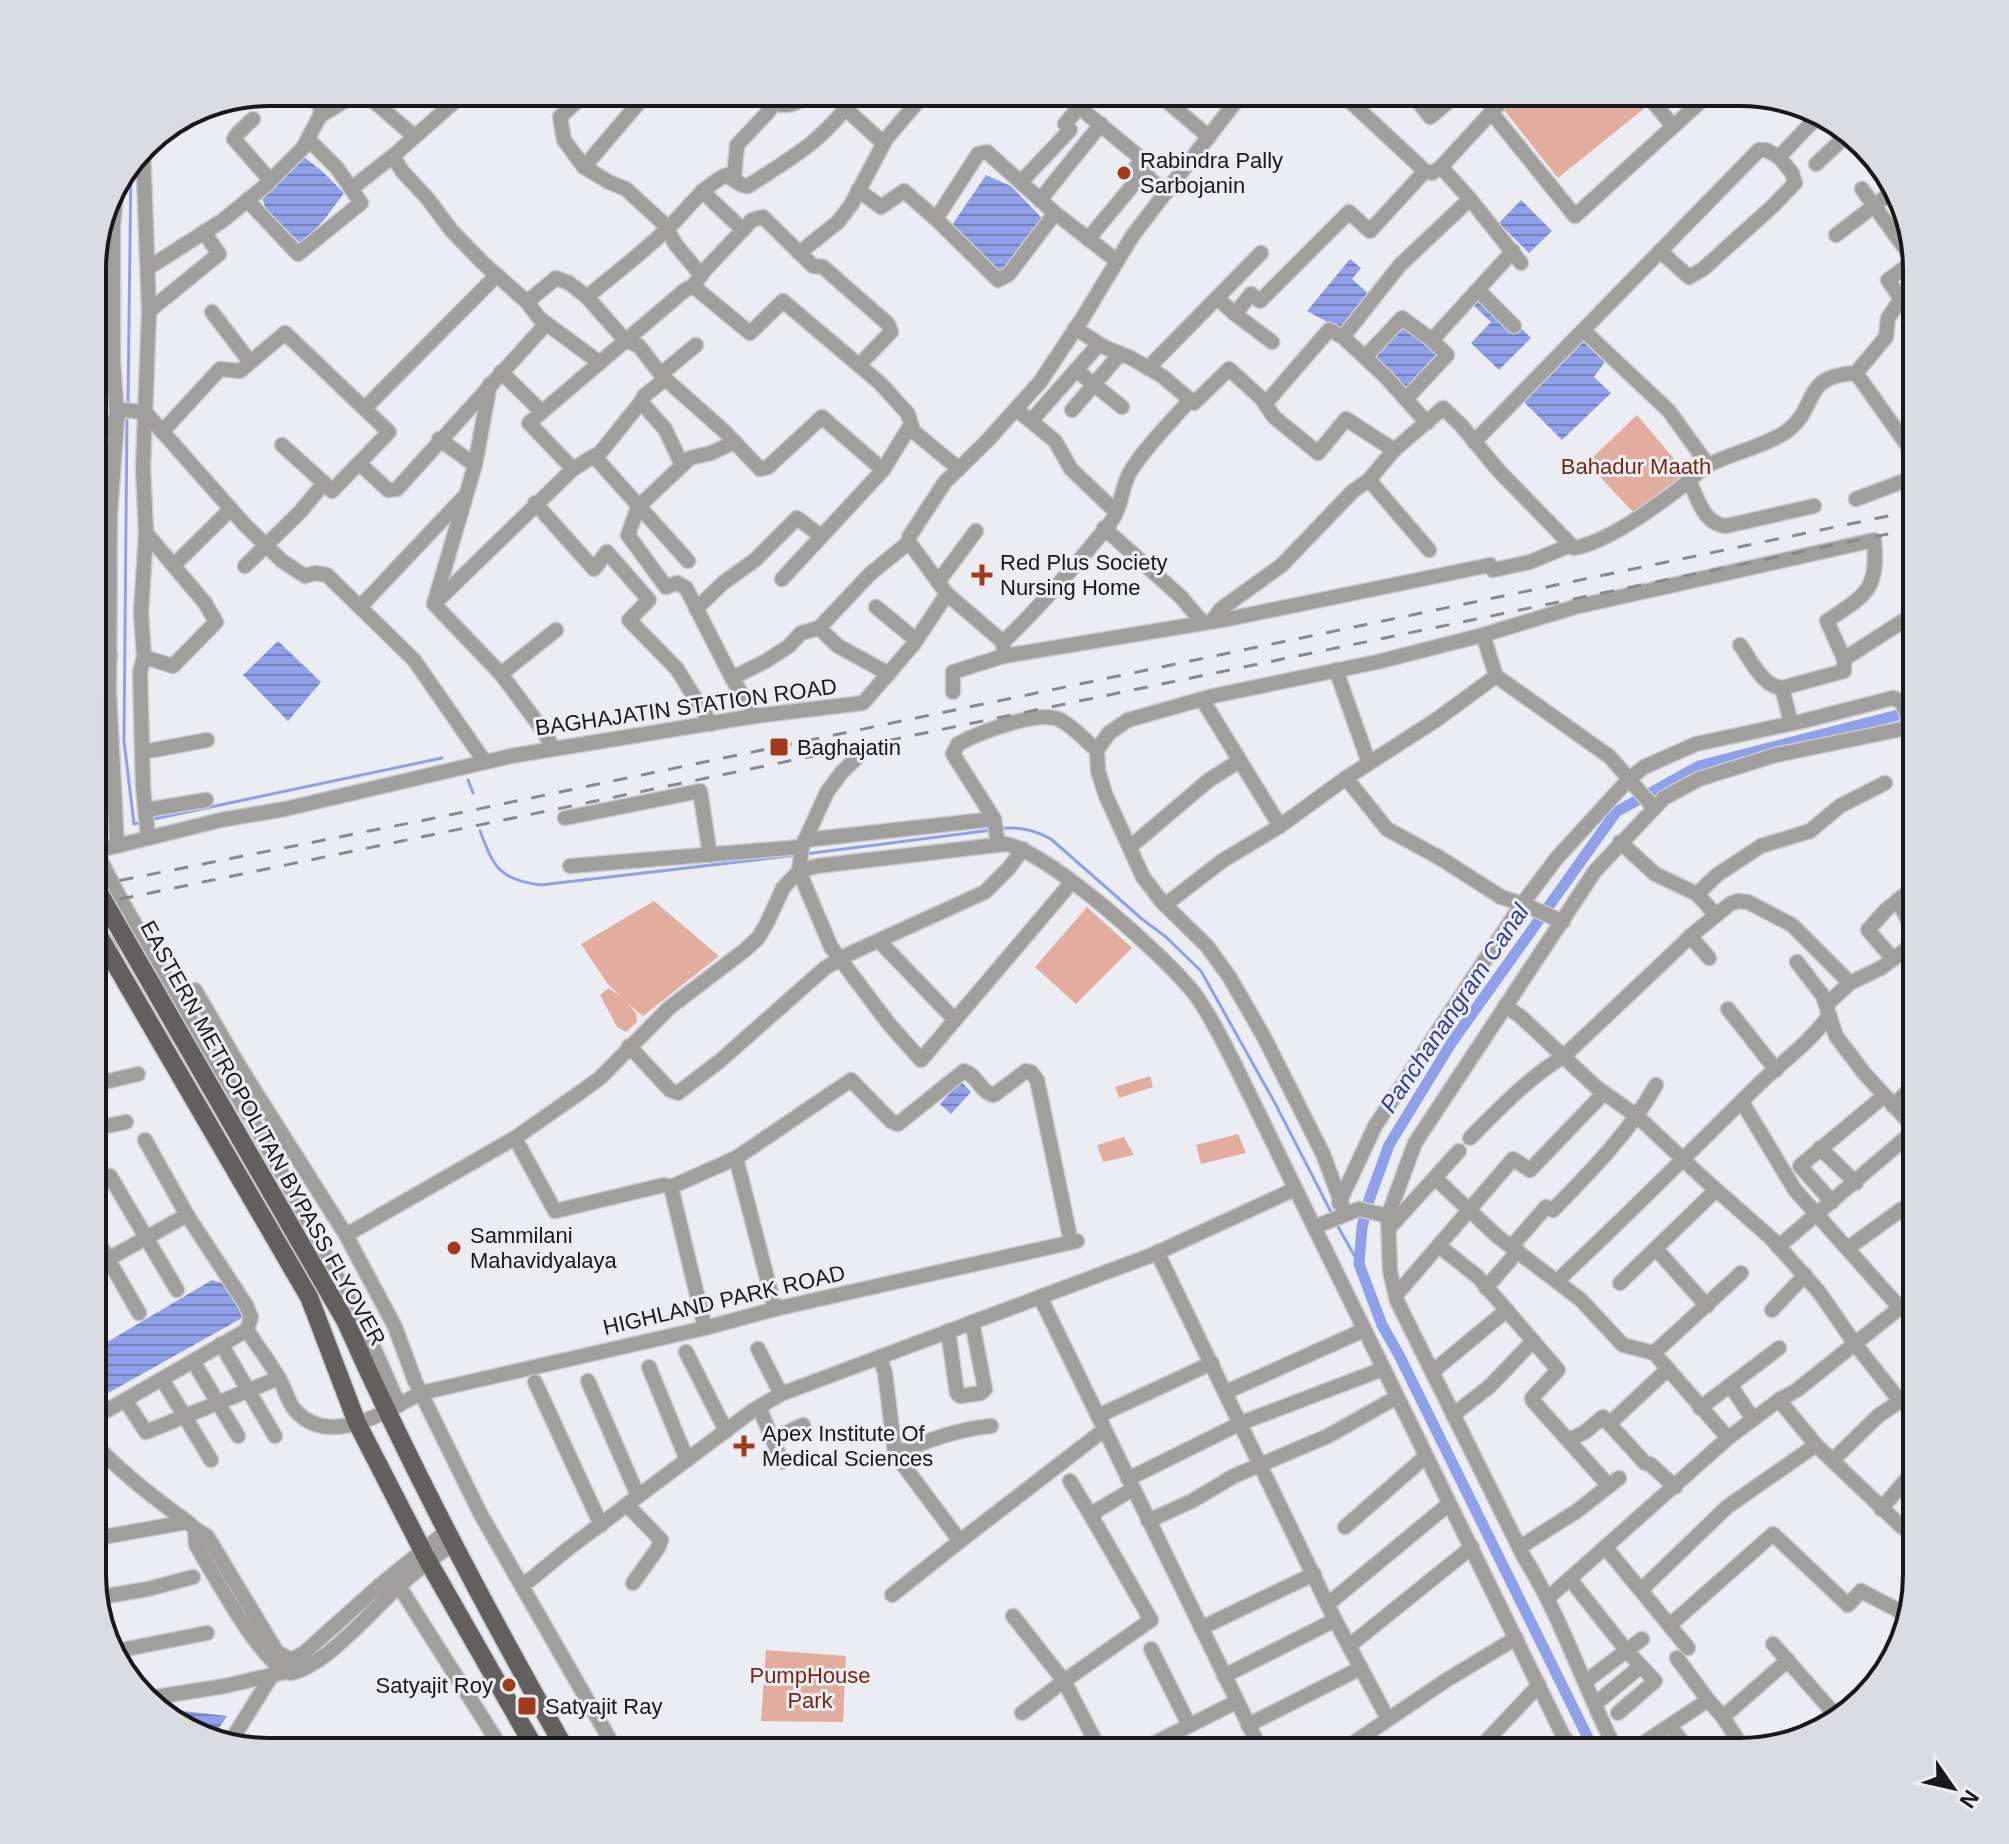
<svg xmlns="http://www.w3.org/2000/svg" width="2009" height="1844" font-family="Arial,sans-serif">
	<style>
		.green { fill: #e2ad9e }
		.water { fill: url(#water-rules) }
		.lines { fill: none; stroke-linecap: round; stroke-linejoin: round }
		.stream { stroke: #8fa0e8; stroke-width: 3 }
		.canal { stroke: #8fa0e8; stroke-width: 11 }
		.minor-casing { stroke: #cacbd0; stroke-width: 17 }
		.major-casing { stroke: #cacbd0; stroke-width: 21 }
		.minor { stroke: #a19f9e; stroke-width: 14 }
		.major { stroke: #635f5e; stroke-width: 18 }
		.rail { stroke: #898a8e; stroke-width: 3; stroke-dasharray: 14 14; stroke-linecap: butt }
		.major-bridge-casing { stroke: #cacbd0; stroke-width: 21; stroke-linecap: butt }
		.major-bridge { stroke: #635f5e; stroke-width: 18 }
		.poi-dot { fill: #a23a1c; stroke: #ecedf2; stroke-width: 3 }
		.labels { text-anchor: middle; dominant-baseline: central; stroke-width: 6; stroke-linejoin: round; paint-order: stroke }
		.poi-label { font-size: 22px; fill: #19191b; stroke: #ecedf2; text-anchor: start }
		.park-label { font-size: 22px; fill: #732914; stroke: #ecedf2 }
		.street-label { font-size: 22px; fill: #19191b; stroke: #ecedf2 }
		.water-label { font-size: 24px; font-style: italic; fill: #333e91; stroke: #ecedf2 }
		.rim { fill: none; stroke: #19191b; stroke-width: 4 }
	</style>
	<defs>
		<pattern id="water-rules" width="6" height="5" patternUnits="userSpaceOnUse" patternTransform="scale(2)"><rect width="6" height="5" fill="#8fa0e8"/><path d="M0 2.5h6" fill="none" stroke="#7482bb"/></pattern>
	</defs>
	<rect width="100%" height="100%" fill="#ecedf2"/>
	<g class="green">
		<path d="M1518,92H1642L1651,103L1558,178L1501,106Z"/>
		<path d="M1637,415L1686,473L1633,512L1587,463Z"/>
		<path d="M654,901L719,956L643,1016L627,1003L636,1013L637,1022L626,1032L617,1027L600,995L609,988L622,998L607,983L581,944Z"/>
		<path d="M1087,907L1132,948L1076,1004L1035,967Z"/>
		<path d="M1150,1076L1153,1087L1119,1098L1115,1087Z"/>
		<path d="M1238,1134L1246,1153L1201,1164L1196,1145Z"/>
		<path d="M1124,1137L1134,1155L1103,1162L1097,1145Z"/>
		<path d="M766,1650L846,1656L843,1722L761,1721Z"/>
	</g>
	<g class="water">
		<path d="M303,156L323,172L344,193L324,220L301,244L266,209L262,198Z"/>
		<path d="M986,175L1011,186L1041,217L1038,234L1000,278L952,225Z"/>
		<path d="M1521,200L1552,231L1529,253L1499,223Z"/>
		<path d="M1350,259L1361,268L1352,279L1369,294L1340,329L1307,311Z"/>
		<path d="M1482,289L1531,338L1499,370L1471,343L1491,322L1470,302Z"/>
		<path d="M1402,321L1438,355L1407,388L1371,354Z"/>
		<path d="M1587,333L1610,355L1594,377L1611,393L1562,440L1520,398Z"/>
		<path d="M278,641L321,682L288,721L243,675Z"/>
		<path d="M961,1081L971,1092L951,1114L940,1104Z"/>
		<path d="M212,1280L228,1285L242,1308V1318L101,1397L92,1398V1351Z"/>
		<path d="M174,1710L227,1716L211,1740L201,1738L162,1712Z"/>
	</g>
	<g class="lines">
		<g class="stream">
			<path d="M128,404L131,164"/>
			<path d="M127,416L124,741L134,824L142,822"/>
			<path d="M468,780L473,793"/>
			<path d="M149,820L442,758"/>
			<path d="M999,829C1019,826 1034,830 1051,839L1142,919L1166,937L1201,971L1276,1105L1333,1216"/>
			<path d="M480,831C494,868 500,880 541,885L797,855"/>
			<path d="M805,854L992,830"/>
			<path d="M1336,1223L1359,1264"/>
		</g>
		<path class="canal" d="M1595,1752L1399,1355L1382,1325L1359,1264L1362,1227L1369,1200L1389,1145L1452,1042L1616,812L1699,766L1906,713L1917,705"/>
		<g class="minor-casing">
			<g id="minor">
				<path d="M363,92L414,136"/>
				<path d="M587,92L560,117L564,140L584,167L609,182L626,189L664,224L676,245L701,275"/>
				<path d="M1156,92L1209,137"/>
				<path d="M1340,92L1425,171L1432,173L1441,167L1510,92"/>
				<path d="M1411,92L1430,117L1460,92"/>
				<path d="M1645,92L1672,125"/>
				<path d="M772,103C789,108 798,104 810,92"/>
				<path d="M846,109L883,143"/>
				<path d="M1491,112L1575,216L1711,92"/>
				<path d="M320,116L359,92"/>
				<path d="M253,119L237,134L234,139L270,180"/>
				<path d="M304,146L320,116L321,108L309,92"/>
				<path d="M143,148L149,311L143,468L146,533L141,613L144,657L140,672L143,787L148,838"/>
				<path d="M393,156L402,171L428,199L451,230L483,263L527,302L556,278L569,283L587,297L625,340L639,346L662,376L724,431L760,469L768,467L822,417L883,470"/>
				<path d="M1816,164L1849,133"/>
				<path d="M584,167L648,92"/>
				<path d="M734,178L737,145L769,111L772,103L766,92"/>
				<path d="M1021,182L1070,130L1065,124L1079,107L1149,165L1143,173L1166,193"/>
				<path d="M352,188L393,156L453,103L442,92"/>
				<path d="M1862,189L1914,261"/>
				<path d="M858,190L881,207L904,191L936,219"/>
				<path d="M702,191L743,230"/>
				<path d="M1470,199L1521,263"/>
				<path d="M1040,200L1101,124"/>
				<path d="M1055,213L1009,274L998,280L936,219L978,154L987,152L1055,213L1117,261"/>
				<path d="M1836,235L1896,189"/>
				<path d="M1088,239L1143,173L1136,167"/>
				<path d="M1660,251L1689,277L1703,269L1774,205L1795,183L1792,173L1779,157"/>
				<path d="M799,253L838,222L851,205L886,139L926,92"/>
				<path d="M148,268L222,221L265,186L310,141L337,168L361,203L298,254L247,200"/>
				<path d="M693,286L704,271L752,220L763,217L813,266L823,267L888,324L891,332L860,364"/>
				<path d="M1479,291L1514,326"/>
				<path d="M587,297C613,275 641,254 665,231C686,212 700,188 726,175L742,185L748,186C798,154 823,141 858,92"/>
				<path d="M1217,298L1235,314L1251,294L1260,301L1349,212L1370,231L1425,171"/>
				<path d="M527,302L539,318L600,363"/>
				<path d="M149,311L219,254L204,232"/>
				<path d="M212,312L250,362"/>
				<path d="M1235,314L1272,342"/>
				<path d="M1075,328L1104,347L1131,358L1162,376L1194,403L1229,369L1261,398L1274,417L1318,453L1346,419L1394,450L1443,408L1461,425L1498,470L1574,548C1608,542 1661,503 1689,481C1696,475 1701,469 1708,465C1732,453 1766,446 1787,431C1820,406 1800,376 1856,373L1917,459"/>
				<path d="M1584,331L1669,411L1708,465"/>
				<path d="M1343,337L1386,377L1427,423"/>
				<path d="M1366,356L1402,318L1432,340"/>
				<path d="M113,360V226L117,182"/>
				<path d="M92,364L113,360L117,418L110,514L109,693L117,846"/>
				<path d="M1148,368L1261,253"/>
				<path d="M1076,370L1122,407"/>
				<path d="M501,372L541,411"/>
				<path d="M1856,373L1886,337L1888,318L1901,299L1888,280L1914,261L1916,255"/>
				<path d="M661,374L696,345"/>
				<path d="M665,379L644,396L641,402L665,429L682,465"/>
				<path d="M1406,399L1447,355L1432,340L1513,251"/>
				<path d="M1266,403L1329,330L1343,337L1400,265L1470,199L1441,167"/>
				<path d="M365,408L497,275"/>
				<path d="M1016,409L1055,441L1071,469L1116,512"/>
				<path d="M1072,410L1120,354"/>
				<path d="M1031,421L1099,344"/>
				<path d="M162,432L220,369L240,371L285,333L389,432L332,491L324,483L300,512L245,566"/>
				<path d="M439,439L475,465"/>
				<path d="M92,441L101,436L122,410L145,412L245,525L282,561L305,576L315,573L327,575L414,660L485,762"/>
				<path d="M735,442L711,453L690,458L638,507L628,535L666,587L677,583L686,588L732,678L755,716"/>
				<path d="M1474,442L1759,150H1766L1779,157L1820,114"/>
				<path d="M282,445L324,483"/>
				<path d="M596,458L641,402"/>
				<path d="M359,463L388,490L397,489L546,324"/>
				<path d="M573,469L594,456L688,561"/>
				<path d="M1369,480L1429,550"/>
				<path d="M1689,481C1698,498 1703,524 1726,526L1814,506"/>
				<path d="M1856,499L1917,476"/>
				<path d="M535,503L594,569L607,552L649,600L629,620L677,669L711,724"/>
				<path d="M1104,528L1181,597L1202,622"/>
				<path d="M92,537L110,523"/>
				<path d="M174,565L231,509"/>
				<path d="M782,579L883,470L910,426"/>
				<path d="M938,582L976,531"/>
				<path d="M947,594L1003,642C1042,605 1077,564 1110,523C1122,508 1121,487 1130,472C1146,446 1169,424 1189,401"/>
				<path d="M434,604L475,465L490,384"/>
				<path d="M361,606L462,499"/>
				<path d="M876,607L916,640"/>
				<path d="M696,609L723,583L755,560L797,518L821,536"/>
				<path d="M1212,621L1221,609L1282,565L1353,491L1369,480L1394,450"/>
				<path d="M819,628L838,646L889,674"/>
				<path d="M1483,635L1496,676"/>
				<path d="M92,642L110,656"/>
				<path d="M1003,642L1004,656L1228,619L1490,565L1493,570L1530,562L1571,545"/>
				<path d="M1740,645C1751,660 1762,686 1782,688"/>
				<path d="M144,657L173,666L216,622L205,603L146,533"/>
				<path d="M1336,670L1369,763"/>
				<path d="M501,674L556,630"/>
				<path d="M732,678L766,661L789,646L801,633L819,628L870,574L909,542"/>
				<path d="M953,692V672L1004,656"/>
				<path d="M1202,699L1280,826L1346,778L1387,829L1440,858L1501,897L1523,904L1563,922"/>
				<path d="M1791,723L1782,688L1844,671V659L1917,612"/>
				<path d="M553,748L542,729L501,674L434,604L573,469L529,423L685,290L693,286L750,333L783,301L881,384L908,414L913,431L959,469"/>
				<path d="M143,752L207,740"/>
				<path d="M1346,778L1436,720L1496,676L1610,757L1654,808"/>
				<path d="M146,810L206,800"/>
				<path d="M565,818L700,791L710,855"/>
				<path d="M805,840L994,819"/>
				<path d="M1620,842L1655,874L1697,894"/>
				<path d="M92,844L121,900L205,1045L251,1118L302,1210L373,1346L399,1405"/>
				<path d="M998,844L994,819L953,754L958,744C978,733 1042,708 1062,721C1075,728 1085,741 1097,750"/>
				<path d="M1130,847L1209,780L1239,761"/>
				<path d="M92,852L221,820L285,809L511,756L755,716L863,703L913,645L947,594L909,542V537L945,482L987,441L1040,382L1082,319L1133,235L1243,92"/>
				<path d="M570,866L802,847"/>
				<path d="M1071,883L921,1060L889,1024L831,947L799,871L817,866L1006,844C1051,854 1164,955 1194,993C1210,1014 1222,1040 1234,1063L1571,1752"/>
				<path d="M1898,900L1917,939"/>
				<path d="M1165,905L1222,861L1280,826"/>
				<path d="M1716,915L1697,894L1717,875L1761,846L1810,831L1840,806L1885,783"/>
				<path d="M1690,936L1709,958"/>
				<path d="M879,941L955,1020"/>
				<path d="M92,954L132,936"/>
				<path d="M1893,959L1868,930L1886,910L1917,885"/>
				<path d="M1797,962L1823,996L1836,1036L1864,1073L1917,1131"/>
				<path d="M178,999L195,990L241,1069L346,1235L395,1327L415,1381L480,1513L617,1752"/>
				<path d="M1827,1004L1850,983L1881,968L1917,941"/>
				<path d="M1505,1006L1520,1016L1596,1087L1638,1117L1704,1179L1772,1239L1819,1292L1855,1344L1900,1401"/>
				<path d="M1728,1009L1776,1070"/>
				<path d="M92,1018L98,1017"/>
				<path d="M629,1046L670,1090L678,1093L721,1060L825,968L849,954L985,892L1009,868L1023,849"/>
				<path d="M92,1085L138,1074"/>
				<path d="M1742,1102L1795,1190L1900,1308"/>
				<path d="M1893,1106L1917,1082"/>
				<path d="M92,1129L126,1122"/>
				<path d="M515,1138L555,1211L664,1185L671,1187L736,1158L851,1080L891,1121L898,1124L964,1071C977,1075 981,1093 994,1095L1026,1071L1031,1072L1037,1080L1071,1242"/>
				<path d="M1470,1138C1499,1109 1528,1078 1563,1057L1693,934L1730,904L1738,901L1748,902L1792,925L1850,983"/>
				<path d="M145,1140L187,1215L246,1305L251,1317L247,1330"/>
				<path d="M1820,1148L1856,1183"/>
				<path d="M736,1158L775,1309"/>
				<path d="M110,1176L177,1290"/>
				<path d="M1435,1178L1497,1236L1581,1300L1623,1345L1654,1353L1728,1438"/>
				<path d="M671,1187L705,1328"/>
				<path d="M1832,1202L1800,1166L1884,1096"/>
				<path d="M1339,1203L1375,1126L1520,907L1556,859L1629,779L1644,767L1696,744L1803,721L1893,698L1902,702L1910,723"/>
				<path d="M1345,1213L1323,1154L1264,1037L1230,978L1207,946L1162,902L1143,877L1106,796L1098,771L1097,750L1109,733L1128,720L1213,696L1377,662L1483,635L1575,607L1874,540C1879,591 1865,595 1827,621L1844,659"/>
				<path d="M1315,1227L1359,1209L1388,1216"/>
				<path d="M1390,1227L1459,1151"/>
				<path d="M92,1231L139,1313"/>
				<path d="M346,1235L515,1138L578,1094L600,1078L669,1008L745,950L758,938L767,923L783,888L799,871L802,847L827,792L842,772L858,757"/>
				<path d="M1439,1246L1478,1277L1558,1370L1532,1398L1533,1401L1609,1486"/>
				<path d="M1512,1246L1546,1207L1553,1210C1591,1171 1629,1133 1656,1085"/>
				<path d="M1778,1247L1916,1129"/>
				<path d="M1848,1248L1902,1209L1917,1229"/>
				<path d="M1656,1249L1707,1306"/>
				<path d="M1157,1252L1335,1620L1388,1719"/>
				<path d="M92,1268L187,1215"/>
				<path d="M1557,1281C1625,1218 1691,1151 1758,1085C1782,1062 1808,1044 1828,1017"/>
				<path d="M1620,1283L1716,1190"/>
				<path d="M1486,1288L1518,1251"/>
				<path d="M1396,1295L1513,1159L1530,1170L1604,1093"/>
				<path d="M1040,1297L1262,1752"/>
				<path d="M1772,1310L1805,1275"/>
				<path d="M948,1331L957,1393L960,1396L981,1393L985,1389L972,1322"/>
				<path d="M221,1344L275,1436"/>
				<path d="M758,1349L781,1394"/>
				<path d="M686,1352L726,1431"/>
				<path d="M1654,1353L1741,1273"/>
				<path d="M880,1357L885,1373L895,1454L960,1541L1104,1430"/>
				<path d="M193,1361L238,1436"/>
				<path d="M649,1367L687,1460"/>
				<path d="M1432,1372L1507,1310"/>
				<path d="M162,1379L211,1460"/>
				<path d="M588,1381L638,1496"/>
				<path d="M535,1382L601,1525"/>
				<path d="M1730,1385L1753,1419"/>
				<path d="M1226,1392L1364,1330"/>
				<path d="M125,1400L146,1432L279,1378"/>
				<path d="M1779,1400L1816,1445L1902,1527L1917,1535"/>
				<path d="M759,1407L782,1462"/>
				<path d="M1700,1408L1779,1348"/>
				<path d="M1453,1415L1490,1386L1533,1341"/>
				<path d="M1098,1416L1212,1363"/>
				<path d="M92,1419L247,1330C257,1346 269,1361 278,1377C285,1387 287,1401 295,1410C329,1449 386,1411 421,1393L705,1328L775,1309L1077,1241"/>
				<path d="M1609,1424L1668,1369"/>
				<path d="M773,1439L803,1425"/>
				<path d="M1569,1440L1585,1432L1603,1417L1645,1463L1650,1464L1675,1487"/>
				<path d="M92,1441C119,1471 150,1495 182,1518C192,1525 196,1531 207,1536L277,1652L291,1660L304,1653L380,1585L447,1531"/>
				<path d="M895,1454C927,1441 957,1429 991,1426"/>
				<path d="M1833,1460L1878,1416L1900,1401L1911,1400L1917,1393"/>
				<path d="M1128,1479L1241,1423L1383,1369"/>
				<path d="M1070,1481L1093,1519"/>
				<path d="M627,1505L661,1540L658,1548L633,1583"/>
				<path d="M1881,1509L1917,1467"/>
				<path d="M1148,1521L1192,1501L1234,1476L1328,1436L1397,1397"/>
				<path d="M1345,1527L1425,1457"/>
				<path d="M195,1531L196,1545C212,1571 263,1668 291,1673C327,1665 370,1612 398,1587C416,1571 434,1557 453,1544"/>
				<path d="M92,1539L187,1522"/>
				<path d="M1520,1547L1577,1511L1619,1478"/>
				<path d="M1606,1548L1688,1648"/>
				<path d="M1570,1579L1626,1650L1655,1681L1618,1713"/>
				<path d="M522,1583L530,1580L569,1548L752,1411L781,1394L1152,1255L1295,1189"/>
				<path d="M399,1586L504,1752"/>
				<path d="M1641,1590L1727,1507L1816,1445"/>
				<path d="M892,1595L960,1541"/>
				<path d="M95,1598L148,1589L193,1577"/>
				<path d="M1548,1598L1728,1438L1779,1400L1797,1390L1917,1294"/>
				<path d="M1328,1604L1449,1504"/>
				<path d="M1013,1616L1064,1681L1022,1713"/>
				<path d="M1670,1625L1773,1534L1848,1605L1861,1591L1909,1616"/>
				<path d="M1201,1628L1314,1574"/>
				<path d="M1773,1644L1838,1718"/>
				<path d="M1349,1646L1472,1547"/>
				<path d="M1151,1649L1189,1725"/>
				<path d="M111,1652L207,1633"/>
				<path d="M1677,1658L1708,1700"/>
				<path d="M1224,1676L1335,1620"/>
				<path d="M1585,1682L1642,1639"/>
				<path d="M143,1699L225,1686L285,1672L287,1669"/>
				<path d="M1595,1704L1641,1666"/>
				<path d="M1248,1725L1361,1668"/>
				<path d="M1670,1726L1690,1752"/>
				<path d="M229,1744L272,1675"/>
				<path d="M1101,1752L1064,1681L1151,1620L1093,1519L1096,1511L1133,1489"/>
				<path d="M1137,1752L1236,1702"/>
				<path d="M1340,1752L1445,1681L1516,1638"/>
				<path d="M1374,1752L1384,1746"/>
				<path d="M1476,1752L1539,1685"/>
				<path d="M1555,1752L1566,1739"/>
				<path d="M1617,1752C1584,1688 1562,1618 1524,1557L1397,1301L1390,1271L1388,1216L1415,1143L1595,871L1664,798L1699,779L1776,755L1902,729L1917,719"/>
				<path d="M1630,1752L1708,1700L1723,1717"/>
				<path d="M1731,1752L1741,1745L1723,1717L1788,1660"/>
			</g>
		</g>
		<g class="major-casing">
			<g id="major">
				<path d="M316,1315L357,1423L428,1561L537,1752"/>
				<path d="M346,1322C412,1470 487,1612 567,1752"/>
			</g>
		</g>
		<use href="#minor" class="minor"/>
		<use href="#major" class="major"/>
		<g class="rail">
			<path d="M92,886L430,819L1917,510"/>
			<path d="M92,905L1917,528"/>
		</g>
		<g class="major-bridge-casing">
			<g id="major-bridge">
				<path d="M92,881L346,1322"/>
				<path d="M92,924L309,1297L316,1315"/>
			</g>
		</g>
		<use href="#major-bridge" class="major-bridge"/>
	</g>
	<g class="poi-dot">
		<circle cx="1124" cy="173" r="8"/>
		<path d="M978 563h8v8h8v8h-8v8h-8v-8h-8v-8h8z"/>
		<rect x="769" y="737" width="20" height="20" rx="4"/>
		<circle cx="454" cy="1248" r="8"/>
		<path d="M740 1434h8v8h8v8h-8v8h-8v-8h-8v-8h8z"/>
		<circle cx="509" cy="1685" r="8"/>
		<rect x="517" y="1696" width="20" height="20" rx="4"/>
	</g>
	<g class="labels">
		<g class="poi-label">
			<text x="1140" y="160">Rabindra Pally<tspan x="1140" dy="25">Sarbojanin</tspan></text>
			<text x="1000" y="562">Red Plus Society<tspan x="1000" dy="25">Nursing Home</tspan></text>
			<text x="797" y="747">Baghajatin</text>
			<text x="470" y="1235">Sammilani<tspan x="470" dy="25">Mahavidyalaya</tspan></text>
			<text x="762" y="1433">Apex Institute Of<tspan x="762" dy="25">Medical Sciences</tspan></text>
			<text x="493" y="1685" text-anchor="end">Satyajit Roy</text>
			<text x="545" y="1706">Satyajit Ray</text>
		</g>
		<g class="park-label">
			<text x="1636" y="466">Bahadur Maath</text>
			<text x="810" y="1675">PumpHouse<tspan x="810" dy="25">Park</tspan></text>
		</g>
		<g class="street-label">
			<text transform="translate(686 707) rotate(-8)">BAGHAJATIN STATION ROAD</text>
			<text transform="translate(263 1133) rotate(61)">EASTERN METROPOLITAN BYPASS FLYOVER</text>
			<text transform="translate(724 1300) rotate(-13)">HIGHLAND PARK ROAD</text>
		</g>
		<g class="water-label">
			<text transform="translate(1454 1008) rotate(-56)">Panchanangram Canal</text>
		</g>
	</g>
	<path d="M0 0H2009V1844H0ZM269 106H1740A163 163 0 0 1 1903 269V1575A163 163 0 0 1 1740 1738H269A163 163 0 0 1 106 1575V269A163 163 0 0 1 269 106Z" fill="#dbdce1" fill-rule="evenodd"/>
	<path class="rim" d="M269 106H1740A163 163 0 0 1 1903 269V1575A163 163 0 0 1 1740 1738H269A163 163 0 0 1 106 1575V269A163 163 0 0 1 269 106Z"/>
	<g transform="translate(1953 1788) rotate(124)" stroke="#ecedf2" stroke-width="6" paint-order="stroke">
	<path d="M0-6L14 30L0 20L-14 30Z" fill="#19191b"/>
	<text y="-12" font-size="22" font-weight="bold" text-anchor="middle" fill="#19191b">N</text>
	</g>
</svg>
